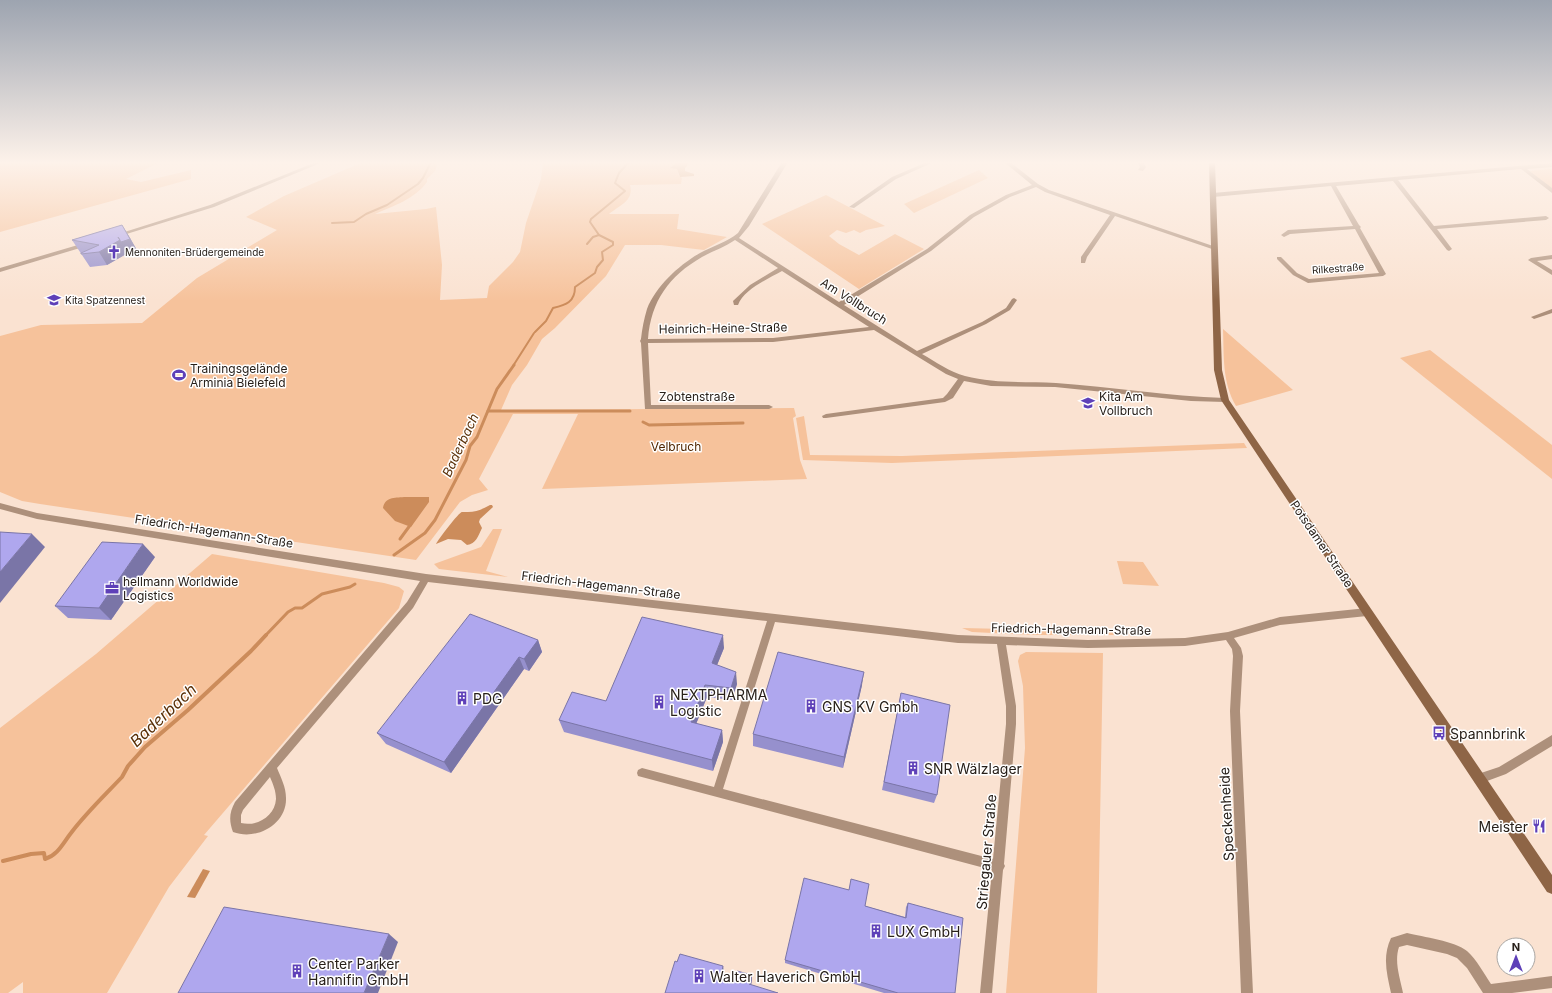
<svg xmlns="http://www.w3.org/2000/svg" width="1552" height="993" font-family="Inter,sans-serif">
	<style>
		.green { fill: #f6c29b }
		.water { fill: #cc8c5b }
		.lines { fill: none; stroke-linecap: round; stroke-linejoin: round }
		.stream-far2 { stroke: #cc8c5b; stroke-width: 2 }
		.stream-far1 { stroke: #cc8c5b; stroke-width: 3 }
		.stream { stroke: #cc8c5b; stroke-width: 4 }
		.street { fill: #ad907b; fill-rule: evenodd }
		.secondary { fill: #8e6546; fill-rule: evenodd }
		.wall { fill: #9690cd }
		.shaded-wall { fill: #7a75a7 }
		.building { fill: #afa7ee; stroke: #7a75a7 }
		.labels { text-anchor: middle; dominant-baseline: central; stroke-width: 3; stroke-linejoin: round; paint-order: stroke }
		.far-poi-label { font-size: 10px; fill: #28201a; stroke: #fff; text-anchor: start }
		.far-street-label { font-size: 10px; fill: #28201a; stroke: #fff }
		.street-label { font-size: 12px; fill: #28201a; stroke: #fff }
		.poi-label { font-size: 12px; fill: #28201a; stroke: #fff; text-anchor: start }
		.park-label { font-size: 12px; fill: #502600; stroke: #fff }
		.water-label { font-size: 13px; font-style: italic; fill: #5a3008; stroke: #fff }
		.near-poi-label { font-size: 14px; fill: #28201a; stroke: #fff; text-anchor: start }
		.near-street-label { font-size: 14px; fill: #28201a; stroke: #fff }
		.near-water-label { font-size: 16px; font-style: italic; fill: #5a3008; stroke: #fff }
	</style>
	<rect width="100%" height="100%" fill="#fae2d1"/>
	<g class="green">
		<path d="M0,162H160L126,179L141,182L191,170V179L0,232Z"/>
		<path d="M363,162H438L435,171L427,179V182C415,199 393,206 375,214L426,209L436,207L442,265L440,300L487,298L489,286L513,262L520,252L526,223L541,179L543,162L555,163L556,162H678V164L671,167L677,169L679,176L682,178L681,184L630,185C634,201 620,205 609,214H679L677,229L727,237L704,250L661,245H625L606,276L555,328L542,339L527,365L512,385L501,410L794,408L796,416L793,418L800,460L807,479L542,489L578,414H513L479,479L488,490L472,495L460,502L416,560L40,504L22,501L0,492V336L41,325L142,323L197,278L277,230L246,217L284,196Z"/>
		<path d="M1552,169V189L1530,171Z"/>
		<path d="M979,170L988,178L914,213L904,204Z"/>
		<path d="M826,195L885,226L866,230L860,233L854,230L846,233L837,230L829,236L839,244L859,255L895,234L924,249L859,289L762,224Z"/>
		<path d="M1223,329L1293,390L1236,406C1222,382 1224,356 1223,329Z"/>
		<path d="M1430,350L1552,445V479L1400,358Z"/>
		<path d="M804,416L810,455L902,456L1244,443L1247,448L892,463L803,460L796,418Z"/>
		<path d="M493,529H502L486,571L508,577L439,569L434,564L481,547Z"/>
		<path d="M212,554L384,583L399,587L404,591L399,608L204,835L208,836L169,887L107,993H23V982L8,993H0V728L96,654Z"/>
		<path d="M1117,561L1143,562L1159,586L1123,584Z"/>
		<path d="M962,628L1136,632L1137,635H1036L972,632Z"/>
		<path d="M1026,652L1103,653L1097,993H1006L1025,748L1023,686L1018,661L1020,655Z"/>
	</g>
	<g class="water">
		<path d="M678,162H688L687,166L685,168V171L694,174V176L680,177L677,169L670,168Z"/>
		<path d="M404,497H429V502L411,527L395,521L383,508C385,497 394,498 404,497Z"/>
		<path d="M490,505H492L493,507L480,519L479,522L482,528C478,536 476,544 467,545L461,540L448,539L436,544C438,540 459,512 462,512C463,512 468,512 468,512C476,512 483,509 490,505Z"/>
		<path d="M203,869L210,871L195,898L187,897Z"/>
	</g>
	<g class="lines">
		<g class="stream-far2">
			<path d="M332,223L354,222L366,214L387,205L418,184L423,178L431,162"/>
			<path d="M587,244L593,237L599,235"/>
			<path d="M535,332L546,321L553,308C566,305 575,302 575,287L595,273L597,267L603,260L602,252L613,245V242L599,235L590,222L591,219L625,191L615,183L619,173L629,162"/>
			<path d="M513,366L534,333"/>
		</g>
		<g class="stream-far1">
			<path d="M488,411H630"/>
			<path d="M643,422L649,425L743,423"/>
			<path d="M400,539L411,524"/>
			<path d="M394,555L425,533L435,520L466,460L470,446L477,437L497,389L514,365"/>
			<path d="M265,636L288,612L295,608H302L322,594L350,587L355,584"/>
		</g>
		<path class="stream" d="M3,861L31,854L44,853L45,859C58,855 63,843 71,833C86,813 105,795 122,777L128,766L145,747L188,710L251,651L266,635"/>
		<g class="street">
			<path d="M316,162H323L214,207L120,236L115,235L210,205Z"/>
			<path d="M782,162H788L749,226L739,238L839,302L927,249L970,215L1006,195L1032,185L1004,162H1010L1038,184L1049,190L1216,247V249H1212L1115,216L1087,257L1085,263H1081V257L1110,215L1045,192L1036,187L1010,197L974,217L931,251L844,305L917,351L982,322L1006,308L1012,299L1014,298L1017,300L1010,310L986,324L922,354C936,362 950,372 965,376C995,384 1025,381 1056,383C1112,387 1168,396 1225,398L1229,400L1225,402L1191,401L1055,387L991,386L964,381L953,398L945,402L826,418H823L822,416L826,414L943,398L947,394L958,379L946,374L874,330L773,342L648,343L651,405H769L773,407L769,409H645L641,343L640,341L641,339C642,329 644,319 647,309C656,286 679,265 700,253C713,246 727,242 738,233ZM735,240L778,268L750,285L733,301L734,305H738C744,289 768,279 782,271L869,327L773,338L648,339C651,301 669,276 702,257C713,251 725,247 735,240Z"/>
			<path d="M927,162H934L896,179L854,208L849,207L892,177Z"/>
			<path d="M1137,162H1143L1146,167L1143,171L1138,170L1140,167Z"/>
			<path d="M1552,163V167L1527,169L1552,188V193L1521,169L1398,180L1434,226L1546,216L1549,218L1546,220L1437,229L1452,249L1449,251L1447,250L1393,181L1336,186L1359,225L1361,227L1360,228L1386,274L1383,276L1308,283L1293,275L1277,259V257H1281L1297,273L1309,279L1379,273L1355,229L1290,234L1284,237L1281,235L1288,230L1353,226L1331,186L1213,197L1210,195L1213,193Z"/>
			<path d="M88,242L90,243V245L0,272V268Z"/>
			<path d="M1552,255V259L1537,261L1552,270V275L1528,260L1531,258Z"/>
			<path d="M1552,309V313L1534,319L1531,317Z"/>
			<path d="M0,503L37,513L426,574L958,635L1088,640L1185,638L1228,632L1280,617L1367,608L1370,609L1371,612L1370,615L1367,616L1280,625L1234,638L1241,648L1243,656L1240,711L1253,993H1241L1230,711L1233,656L1232,649L1226,640L1185,646L1088,648L1006,645L1016,706V724L1004,864L1005,866L1003,870L992,993H980L992,870L638,776L637,773L638,770L642,768L714,787L767,621L428,582L413,608L277,768C281,778 286,787 286,798C287,824 257,841 233,832C229,821 229,813 235,802L407,602L420,581L37,519L0,509ZM775,622L958,643L997,644L1006,706V724L993,859L723,789ZM270,777C273,784 276,791 276,799C275,816 257,827 241,823V815L243,810Z"/>
			<path d="M1552,735V746L1506,774L1479,784L1475,783L1474,779L1475,775L1499,767Z"/>
			<path d="M1407,933C1423,937 1455,941 1467,951C1477,960 1483,972 1491,984L1552,976V988L1512,993H1483L1467,968L1457,958L1447,954L1407,945L1399,947C1394,962 1400,978 1403,993H1391C1387,974 1382,957 1391,938Z"/>
		</g>
		<path class="secondary" d="M1209,162H1215L1222,370L1229,400L1552,875V894L1547,892L1221,400L1214,370Z"/>
	</g>
	<g class="wall">
		<path d="M122,225L130,238L138,252L129,255L128,253L107,265L90,267L72,240Z"/>
		<path d="M155,557L111,620L68,618L55,606Z"/>
		<path d="M538,640L542,652L529,671L524,669L451,773L386,744L377,733Z"/>
		<path d="M724,648L717,665L737,684L732,700L707,697L696,724L722,730L723,742L713,771L564,732L559,720L606,701Z"/>
		<path d="M862,685L843,768L753,746V734Z"/>
		<path d="M901,693L937,795L934,803L882,790Z"/>
		<path d="M908,903L955,993H884L785,963V960L865,906L905,917L906,907Z"/>
	</g>
	<g class="shaded-wall">
		<path d="M122,225L130,238L138,252L129,255L128,253L107,265L99,252L120,240Z"/>
		<path d="M32,534L45,547L0,603V572Z"/>
		<path d="M143,544L155,557L111,620L99,608Z"/>
		<path d="M723,635L724,648L713,675L712,663Z"/>
		<path d="M538,640L542,652L529,671L524,659Z"/>
		<path d="M519,657L524,669L451,773L444,762Z"/>
		<path d="M736,672L737,684L732,700L731,688Z"/>
		<path d="M864,672L862,685L843,768L844,757Z"/>
		<path d="M705,685L707,697L692,734L691,722Z"/>
		<path d="M722,730L723,742L713,771L712,760Z"/>
		<path d="M389,934L398,942L378,993H364Z"/>
		<path d="M723,966L724,972L722,981L721,975Z"/>
		<path d="M752,975V981L750,990L749,984Z"/>
	</g>
	<g class="building">
		<path d="M122,225L130,239L121,242L118,237L120,240L99,252L81,254V253L99,245L72,240Z"/>
		<path d="M0,532L32,534L0,572Z"/>
		<path d="M102,542L143,544L99,608L55,606Z"/>
		<path d="M470,614L538,640L524,659L519,657L444,762L377,733Z"/>
		<path d="M642,617L723,635L712,663L736,672L731,688L705,685L691,722L722,730L712,760L559,720L572,692L606,701Z"/>
		<path d="M778,652L864,672L844,757L753,734Z"/>
		<path d="M901,693L950,705L937,795L884,782Z"/>
		<path d="M804,878L849,890L851,879L869,884L865,906L906,918L908,903L963,918L955,993H898L785,960Z"/>
		<path d="M224,907L389,934L364,993H178Z"/>
		<path d="M680,954L723,966L721,975L735,979L737,971L752,975L749,984L778,993H665L675,961L677,962Z"/>
	</g>
	<linearGradient id="sky" x2="0" y2="1"><stop stop-color="#9da4b0"/><stop offset="0.54" stop-color="#fdf2ea"/><stop offset="1" stop-color="#fdf2ea" stop-opacity="0"/></linearGradient>
	<rect width="1552" height="301" fill="url(#sky)"/>
	<defs>
		<g id="church-bare" transform="scale(1.08)"><path d="M-1.2-6h2.4v3.5h3.3v2.4h-3.3V6h-2.4V-.1h-3.3v-2.4h3.3Z" fill="#5e40b8" stroke="#fff" stroke-width="2.5" paint-order="stroke"/></g>
		<g id="school-bare" transform="scale(1.08)"><path d="M0-5L7-2L0 1L-7-2ZM-4 1L0 2.5L4 1V4Q0 6-4 4Z" fill="#5e40b8" stroke="#fff" stroke-width="2.5" paint-order="stroke"/></g>
		<g id="stadium-bare" transform="scale(1.08)"><path d="M0-5a6.5 5 0 1 0 0 10a6.5 5 0 1 0 0-10ZM-3.5-1.8h7v3.6h-7Z" fill="#5e40b8" stroke="#fff" stroke-width="2.5" paint-order="stroke"/></g>
		<g id="office-bare" transform="scale(1.08)"><path d="M-6-3h4V-5.5h4V-3h4V5H-6ZM-1-4.5V-3h2v-1.5ZM-6 0V1H6V0Z" fill="#5e40b8" stroke="#fff" stroke-width="2.5" paint-order="stroke"/></g>
		<g id="building-bare" transform="scale(1.08)"><path d="M-4-6H4V6H1V3H-1V6H-4ZM-2.5-4.3h1.7v1.8h-1.7ZM.8-4.3h1.7v1.8H.8ZM-2.5-1h1.7V.8h-1.7ZM.8-1h1.7V.8H.8Z" fill="#5e40b8" stroke="#fff" stroke-width="2.5" paint-order="stroke"/></g>
		<g id="bus-bare" transform="scale(1.08)"><path d="M-5-6H5V4H4V6H2V4H-2V6H-4V4H-5ZM-3.5-4V0h7V-4ZM-3.5 1.2v1.5H-2V1.2ZM2 1.2v1.5H3.5V1.2Z" fill="#5e40b8" stroke="#fff" stroke-width="2.5" paint-order="stroke"/></g>
		<g id="restaurant-bare" transform="scale(1.08)"><path d="M-5-6h1v4h1v-4h1v4h1v-4h1v5L-1.5 .5V6h-2V.5L-5-1ZM5-6V6H3V1.5H1.5Q1.5-4 5-6Z" fill="#5e40b8" stroke="#fff" stroke-width="2.5" paint-order="stroke"/></g>
	</defs>
	<g fill-rule="evenodd">
		<use href="#church-bare" x="114" y="252"/>
		<use href="#school-bare" x="54" y="300"/>
		<use href="#stadium-bare" x="179" y="375"/>
		<use href="#school-bare" x="1088" y="403"/>
		<use href="#office-bare" x="112" y="588"/>
		<use href="#building-bare" x="462" y="698"/>
		<use href="#building-bare" x="659" y="702"/>
		<use href="#building-bare" x="811" y="706"/>
		<use href="#bus-bare" x="1439" y="733"/>
		<use href="#building-bare" x="913" y="768"/>
		<use href="#restaurant-bare" x="1539" y="826"/>
		<use href="#building-bare" x="876" y="931"/>
		<use href="#building-bare" x="297" y="971"/>
		<use href="#building-bare" x="699" y="976"/>
	</g>
	<g class="labels">
		<g class="far-poi-label">
			<text x="125" y="252">Mennoniten-Brüdergemeinde</text>
			<text x="65" y="300">Kita Spatzennest</text>
		</g>
		<g class="far-street-label">
			<text transform="translate(1338 268) rotate(-4)">Rilkestraße</text>
		</g>
		<g class="street-label">
			<text transform="translate(854 301) rotate(32)">Am Vollbruch</text>
			<text transform="translate(723 328) rotate(-1)">Heinrich-Heine-Straße</text>
			<text x="697" y="396">Zobtenstraße</text>
			<text transform="translate(214 531) rotate(9)">Friedrich-Hagemann-Straße</text>
			<text transform="translate(1322 544) rotate(56)">Potsdamer Straße</text>
			<text transform="translate(601 585) rotate(7)">Friedrich-Hagemann-Straße</text>
			<text transform="translate(1071 629) rotate(1)">Friedrich-Hagemann-Straße</text>
		</g>
		<g class="poi-label">
			<text x="190" y="368">Trainingsgelände<tspan x="190" dy="14">Arminia Bielefeld</tspan></text>
			<text x="1099" y="396">Kita Am<tspan x="1099" dy="14">Vollbruch</tspan></text>
			<text x="123" y="581">hellmann Worldwide<tspan x="123" dy="14">Logistics</tspan></text>
		</g>
		<g class="park-label">
			<text x="676" y="446">Velbruch</text>
		</g>
		<g class="water-label">
			<text transform="translate(460 445) rotate(-65)">Baderbach</text>
		</g>
		<g class="near-poi-label">
			<text x="670" y="694">NEXTPHARMA<tspan x="670" dy="16">Logistic</tspan></text>
			<text x="473" y="698">PDG</text>
			<text x="822" y="706">GNS KV Gmbh</text>
			<text x="1450" y="733">Spannbrink</text>
			<text x="924" y="768">SNR Wälzlager</text>
			<text x="1528" y="826" text-anchor="end">Meister</text>
			<text x="887" y="931">LUX GmbH</text>
			<text x="308" y="963">Center Parker<tspan x="308" dy="16">Hannifin GmbH</tspan></text>
			<text x="710" y="976">Walter Haverich GmbH</text>
		</g>
		<g class="near-street-label">
			<text transform="translate(1226 814) rotate(-93)">Speckenheide</text>
			<text transform="translate(986 852) rotate(-85)">Striegauer Straße</text>
		</g>
		<g class="near-water-label">
			<text transform="translate(163 715) rotate(-43)">Baderbach</text>
		</g>
	</g>
	<g transform="translate(1516 957)"><circle r="19" fill="#ffffff" stroke="#a9a6a3"/>
	<path d="M0-3L7 15L0 10L-7 15Z" fill="#5e40b8"/>
	<text y="-6" font-size="11" font-weight="bold" text-anchor="middle" fill="#28201a">N</text>
	</g>
</svg>
